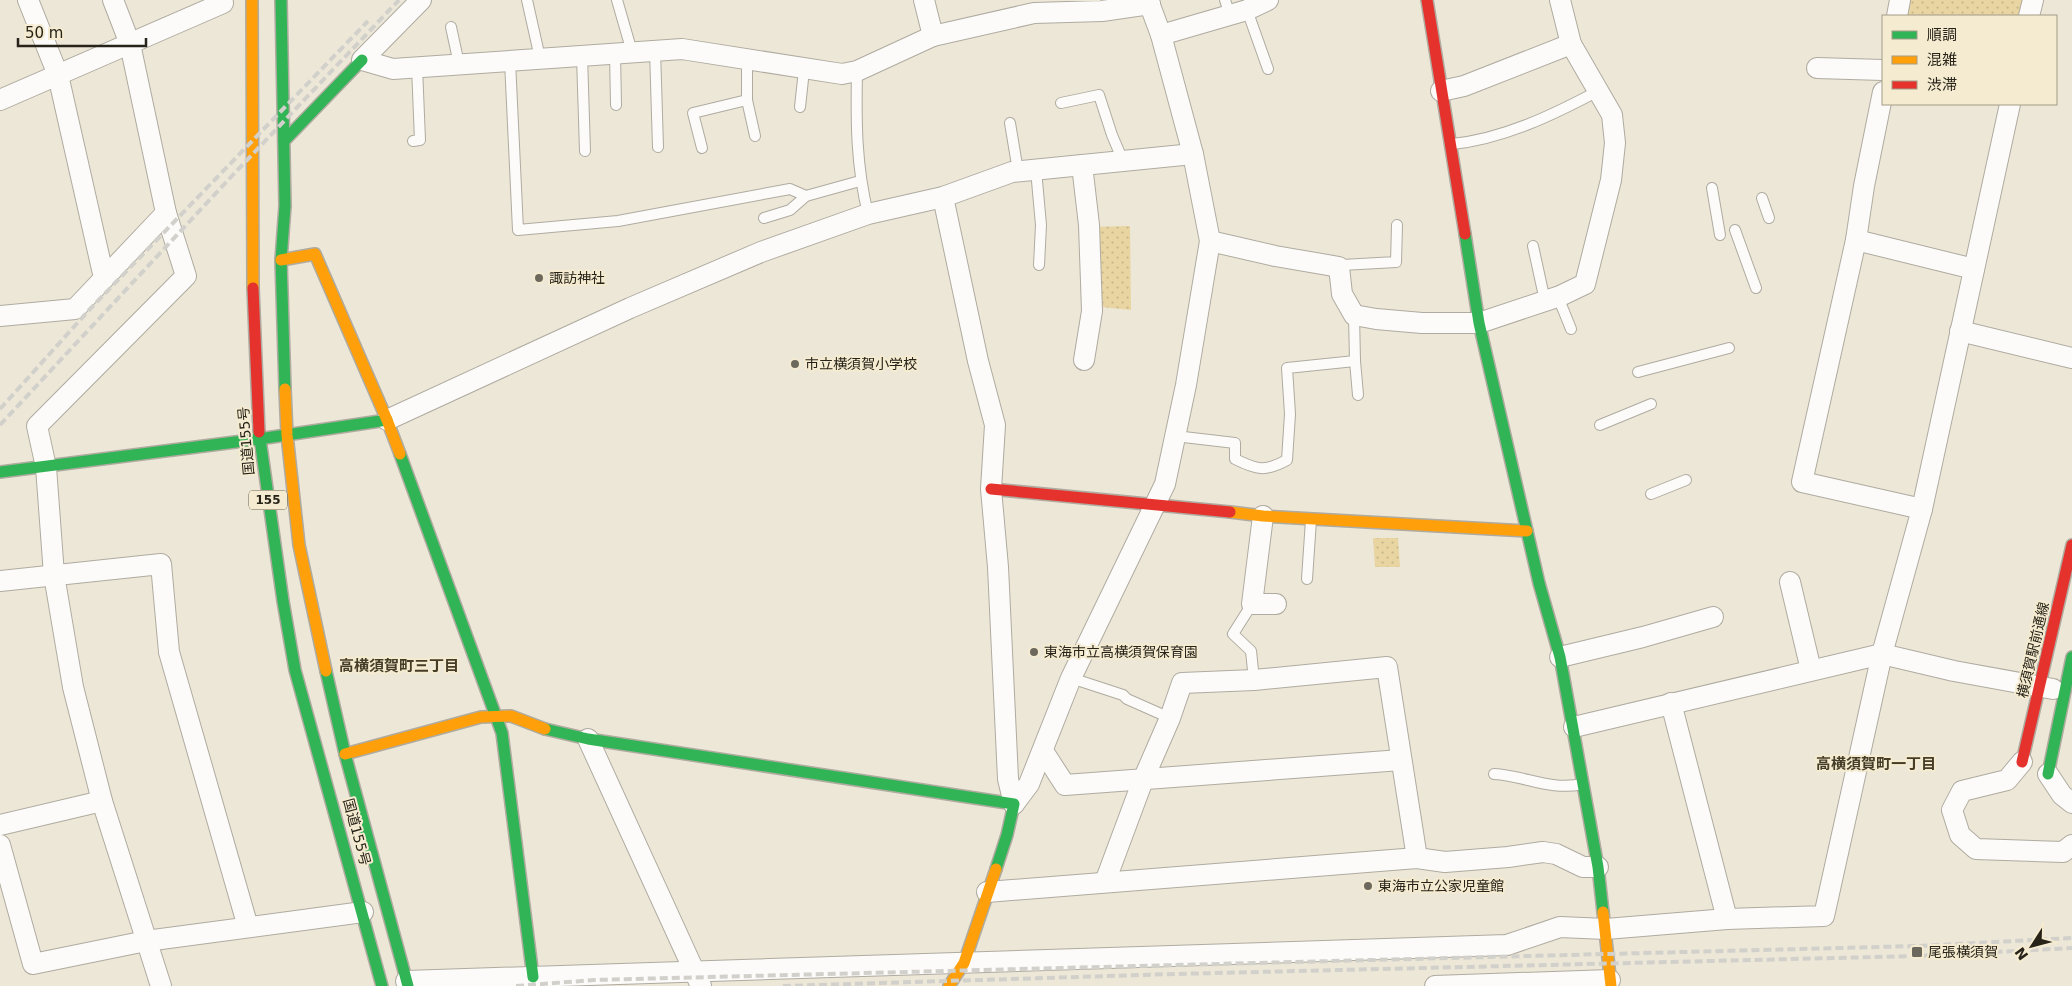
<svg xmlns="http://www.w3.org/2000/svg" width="2072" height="986" font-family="'DejaVu Sans','Noto Sans JP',sans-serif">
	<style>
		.park { fill: url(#park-dots) }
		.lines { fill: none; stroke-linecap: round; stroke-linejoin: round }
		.lane-casing { stroke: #afaba0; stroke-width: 12 }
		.street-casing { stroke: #afaba0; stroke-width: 22 }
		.fast-casing { stroke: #afaba0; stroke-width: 14 }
		.slow-casing { stroke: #afaba0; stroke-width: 14 }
		.jam-casing { stroke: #afaba0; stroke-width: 14 }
		.lane { stroke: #fcfbf9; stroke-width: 10 }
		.street { stroke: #fcfbf9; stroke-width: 20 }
		.fast { stroke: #30b455; stroke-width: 11 }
		.slow { stroke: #ff9f0a; stroke-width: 11 }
		.jam { stroke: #e5322d; stroke-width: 11 }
		.rail { stroke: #d2d0cb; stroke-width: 4; stroke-dasharray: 8 4; stroke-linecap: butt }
		.poi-dot { fill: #6c685c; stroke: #f5ebd0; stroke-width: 2 }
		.labels { text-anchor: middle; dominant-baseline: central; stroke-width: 4; stroke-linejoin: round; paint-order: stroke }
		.shield { fill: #f5ebd0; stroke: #655f50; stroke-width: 1 }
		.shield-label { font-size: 12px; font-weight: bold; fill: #272319 }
		.poi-label { font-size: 14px; fill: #272319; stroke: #f5ebd0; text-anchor: start }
		.street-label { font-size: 14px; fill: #272319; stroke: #f5ebd0 }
		.neighbourhood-label { font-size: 15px; font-weight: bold; fill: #453d27; stroke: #f5ebd0 }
	</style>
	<defs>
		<pattern id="park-dots" width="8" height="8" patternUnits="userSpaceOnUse" patternTransform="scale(1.25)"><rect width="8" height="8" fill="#e8d5a1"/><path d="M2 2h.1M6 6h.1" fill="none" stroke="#c7b78a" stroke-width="1.8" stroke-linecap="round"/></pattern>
	</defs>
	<rect width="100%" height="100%" fill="#ede7d8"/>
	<g class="park">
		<path d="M1906,0H2027L2023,16H1903Z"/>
		<path d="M1130,226L1131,310L1092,306L1089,227Z"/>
		<path d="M1373,538H1398L1400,567H1375Z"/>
	</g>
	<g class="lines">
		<g class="lane-casing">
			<g id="lane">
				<path d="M527,0L540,58"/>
				<path d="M617,0L632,52"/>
				<path d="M1225,0L1230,15"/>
				<path d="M1247,10L1268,69"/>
				<path d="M451,27L459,64"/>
				<path d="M655,50L658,147"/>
				<path d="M615,53L616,105"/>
				<path d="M582,56L585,151"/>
				<path d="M510,61L518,230L618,221L790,189L806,196"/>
				<path d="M747,61V100L755,136"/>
				<path d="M857,71C856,121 856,165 868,214"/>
				<path d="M1061,103L1099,95L1112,135L1123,161"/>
				<path d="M800,107L804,70"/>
				<path d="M1010,123L1018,171"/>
				<path d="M413,141L420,140L417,67"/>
				<path d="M1452,144C1503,139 1553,115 1598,91"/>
				<path d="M702,148L693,113L747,100"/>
				<path d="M1036,170L1041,225L1039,265"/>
				<path d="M1712,188L1720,235"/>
				<path d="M1762,198L1769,218"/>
				<path d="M764,218L790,210L806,196L860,181"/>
				<path d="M1735,230L1756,288"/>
				<path d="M1533,246L1545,301"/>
				<path d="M1339,267L1342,265L1396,262L1397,225"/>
				<path d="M1558,297L1571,329"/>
				<path d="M1354,315L1355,361L1358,395"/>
				<path d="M1638,372L1729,348"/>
				<path d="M1600,425L1651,404"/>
				<path d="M1175,436L1235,443V459C1257,470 1265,472 1287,460L1290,414L1287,368L1355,361"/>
				<path d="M1651,494L1686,480"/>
				<path d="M1307,579L1311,520"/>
				<path d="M1252,604L1233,634L1251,651L1254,680"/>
				<path d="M1071,678L1123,695L1127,699L1170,718"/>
				<path d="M1494,774C1527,776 1549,791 1583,784"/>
			</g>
		</g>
		<g class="street-casing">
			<g id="street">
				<path d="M28,0L58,75L104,278"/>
				<path d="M421,0L362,60L393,69L682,49L842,74L857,71L933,36L1034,13L1102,11L1150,4"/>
				<path d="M924,0L933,36"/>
				<path d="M1897,16L1900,0"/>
				<path d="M2029,16L2033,0"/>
				<path d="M1161,35L1247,10L1268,0"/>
				<path d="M1817,68L1883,70"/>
				<path d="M1441,91L1464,86L1571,44"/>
				<path d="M1883,92L1864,186L1856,240L1802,482L1922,509"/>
				<path d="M0,100L223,3L221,0"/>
				<path d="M1082,165L1089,225L1092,311L1084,360"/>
				<path d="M943,197L978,361L995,425L991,489L998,567L1008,779L1014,804"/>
				<path d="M1856,240L1974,269"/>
				<path d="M1210,241L1275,256L1339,267L1342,294L1354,315L1376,319L1422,323H1479L1560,296L1585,284L1611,180L1615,143L1612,115L1571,44L1560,0"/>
				<path d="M0,316L75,309L166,213L130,44L113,0"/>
				<path d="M1960,331L2072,358"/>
				<path d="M387,420L630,308L761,252L868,214L943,197L1012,172L1193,154"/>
				<path d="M1263,516L1252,604H1276"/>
				<path d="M0,581L161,564L169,652L248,927"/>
				<path d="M1790,582L1811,670"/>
				<path d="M1560,657L1643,637L1713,617"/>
				<path d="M1671,703L1727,919"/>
				<path d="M1574,727L1882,654L1954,671L2053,689"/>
				<path d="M588,739L701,986"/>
				<path d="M1043,751L1065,785L1401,760"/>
				<path d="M2022,762L2007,780L1962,791L1952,810L1960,835L1976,849L2063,852L2072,845"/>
				<path d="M2048,774L2062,795L2072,803"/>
				<path d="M1014,804L1029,784L1071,678L1165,484L1186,385L1210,241L1193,154L1161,35L1148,0"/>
				<path d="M0,825L102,801"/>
				<path d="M0,845L33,964L146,941L363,912"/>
				<path d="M1105,882L1143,780L1170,718L1182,683L1254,680L1387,667L1417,858"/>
				<path d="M987,892L1417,858L1445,862L1508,857L1543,852L1556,854L1583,867H1598"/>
				<path d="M406,981L1507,945L1560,927L1606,929L1727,919L1824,916L1882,654L1922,509L2010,104"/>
				<path d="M161,986L102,801L73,687L54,575L46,467L37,426L186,276L166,213"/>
				<path d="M1435,986L1610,980"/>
			</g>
		</g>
		<g class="fast-casing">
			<g id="fast">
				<path d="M281,0L285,206L281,260L285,389"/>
				<path d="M284,141L362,60"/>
				<path d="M1465,234L1479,323L1539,583L1560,657L1598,867L1603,912"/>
				<path d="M259,432L283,601L295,670L382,986"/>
				<path d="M400,454L502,733L533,977"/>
				<path d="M0,472L259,439L387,420"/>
				<path d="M326,671L345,754L408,986"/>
				<path d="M545,729L588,739L1014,804L1007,835L996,869"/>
				<path d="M2048,774L2072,657"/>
			</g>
		</g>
		<g class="slow-casing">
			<g id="slow">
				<path d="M252,0L253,288"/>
				<path d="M281,260L315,254L387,420L400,454"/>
				<path d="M285,389L287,435L299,545L326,671"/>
				<path d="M1230,512L1263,516L1527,531"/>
				<path d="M345,754L481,717L511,716L545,729"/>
				<path d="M1603,912L1611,986"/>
				<path d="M949,986L964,963L996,869"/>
			</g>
		</g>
		<g class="jam-casing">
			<g id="jam">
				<path d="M1427,0L1465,234"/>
				<path d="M253,288L259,432"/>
				<path d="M991,489L1230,512"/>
				<path d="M2022,762L2072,545"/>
			</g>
		</g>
		<use href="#lane" class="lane"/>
		<use href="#street" class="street"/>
		<use href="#fast" class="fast"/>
		<use href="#slow" class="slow"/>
		<use href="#jam" class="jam"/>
		<g class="rail">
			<path d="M0,409L90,309L368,21"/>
			<path d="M0,425L230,178L399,0"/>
			<path d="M516,986L594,980L1917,946L2072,938"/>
			<path d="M783,986L1175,974L1917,956L2072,948"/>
		</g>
	</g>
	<g class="poi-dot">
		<circle cx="539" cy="278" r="5"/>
		<circle cx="795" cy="364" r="5"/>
		<circle cx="1034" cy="652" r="5"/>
		<circle cx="1368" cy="886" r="5"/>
		<rect x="1911" y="946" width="12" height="12" rx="2.5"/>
	</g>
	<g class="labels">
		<rect class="shield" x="249" y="490.5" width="38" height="19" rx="4"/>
		<g class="shield-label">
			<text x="268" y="500">155</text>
		</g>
		<g class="poi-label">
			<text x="549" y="278">諏訪神社</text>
			<text x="805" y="364">市立横須賀小学校</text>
			<text x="1044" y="652">東海市立高横須賀保育園</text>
			<text x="1378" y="886">東海市立公家児童館</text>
			<text x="1928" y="952">尾張横須賀</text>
		</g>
		<g class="street-label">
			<text transform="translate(246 441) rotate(-95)">国道155号</text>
			<text transform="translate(2033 650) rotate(-77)">横須賀駅前通線</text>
			<text transform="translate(357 832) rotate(75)">国道155号</text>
		</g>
		<g class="neighbourhood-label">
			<text x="399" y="666">高横須賀町三丁目</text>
			<text x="1876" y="764">高横須賀町一丁目</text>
		</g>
	</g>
	<rect x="1882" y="15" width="175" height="90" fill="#f5ebd0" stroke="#a39b87"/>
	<rect x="1892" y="31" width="25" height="8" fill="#30b455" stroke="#a39b87"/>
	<text x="1927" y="40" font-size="15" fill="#272319">順調</text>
	<rect x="1892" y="56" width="25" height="8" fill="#ff9f0a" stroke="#a39b87"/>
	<text x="1927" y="65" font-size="15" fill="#272319">混雑</text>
	<rect x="1892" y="81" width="25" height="8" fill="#e5322d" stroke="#a39b87"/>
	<text x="1927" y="90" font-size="15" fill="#272319">渋滞</text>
	<g transform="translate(2032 946) rotate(234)" stroke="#f5ebd0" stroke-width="4" paint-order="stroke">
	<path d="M0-4L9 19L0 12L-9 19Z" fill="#272319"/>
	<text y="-8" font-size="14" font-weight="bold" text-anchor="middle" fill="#272319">N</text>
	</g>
	<path d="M18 38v8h128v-8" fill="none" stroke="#272319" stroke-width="2.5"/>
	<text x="25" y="38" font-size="15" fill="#272319" stroke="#f5ebd0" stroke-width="4" paint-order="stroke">50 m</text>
</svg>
